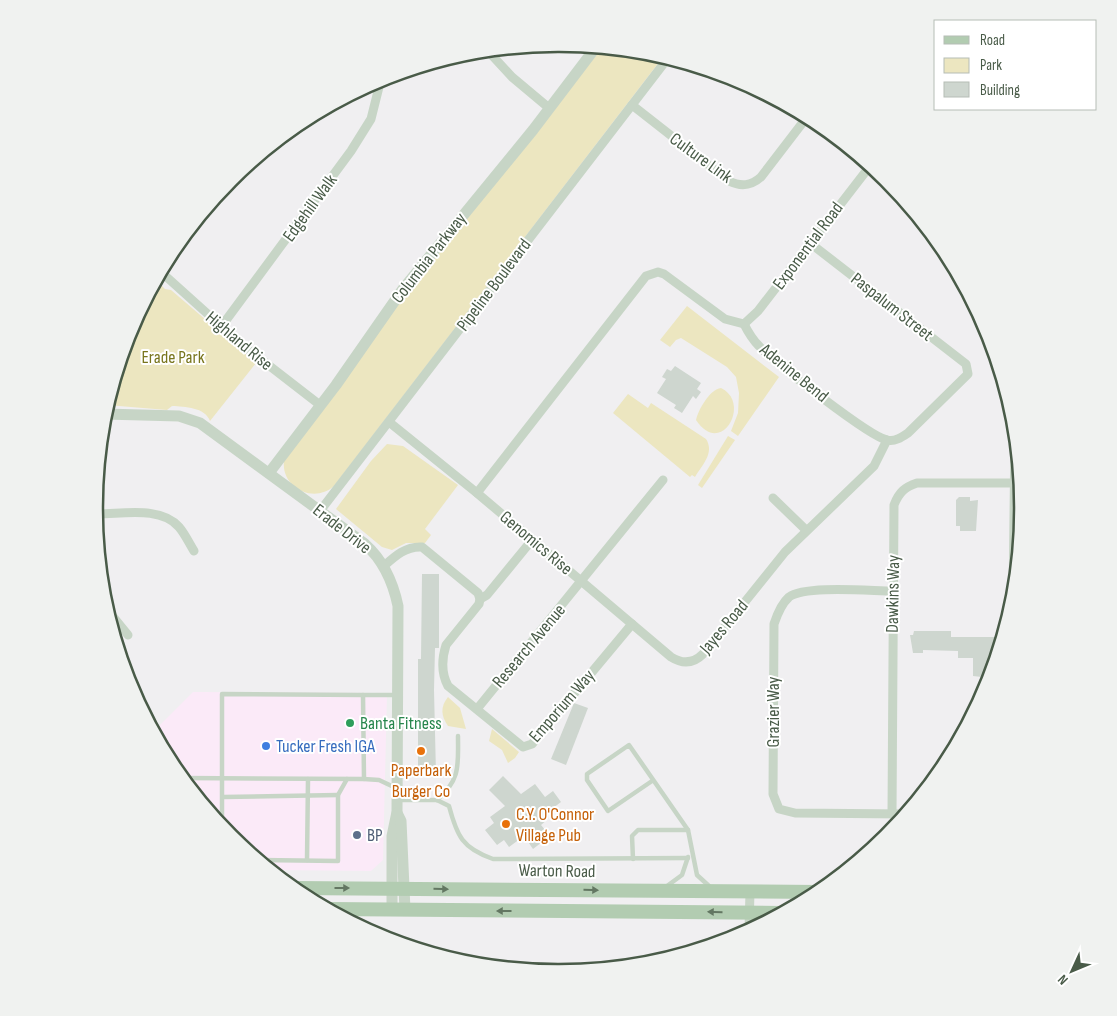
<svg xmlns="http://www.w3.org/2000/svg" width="1117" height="1016" font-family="'Sofia Sans Condensed',sans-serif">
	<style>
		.commercial { fill: #fbeaf8 }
		.green { fill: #ece6c0 }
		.building { fill: #ced6cf }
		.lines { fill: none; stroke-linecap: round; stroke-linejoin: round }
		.service { stroke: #c7d5c6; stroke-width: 4.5 }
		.minor { stroke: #c7d5c6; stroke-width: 9 }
		.tertiary { stroke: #c7d5c6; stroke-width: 11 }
		.primary { stroke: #b2ccb1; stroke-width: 14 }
		.oneway { fill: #637762 }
		.leisure-dot { fill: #2e9e5b; stroke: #fff; stroke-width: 2 }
		.shop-dot { fill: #3f7fe0; stroke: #fff; stroke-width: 2 }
		.food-dot { fill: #e8710a; stroke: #fff; stroke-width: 2 }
		.service-dot { fill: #5c6f8a; stroke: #fff; stroke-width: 2 }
		.labels { text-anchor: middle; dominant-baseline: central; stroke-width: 4; stroke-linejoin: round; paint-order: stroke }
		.street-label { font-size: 18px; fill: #495b48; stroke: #fff }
		.park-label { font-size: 18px; fill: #78751d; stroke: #fff }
		.leisure-label { font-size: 18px; fill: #27864d; stroke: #fff; text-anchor: start }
		.shop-label { font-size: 18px; fill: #366cbe; stroke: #fff; text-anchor: start }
		.food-label { font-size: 18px; fill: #c56008; stroke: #fff }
		.service-label { font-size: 18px; fill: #4e5e75; stroke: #fff; text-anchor: start }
		.rim { fill: none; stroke: #495b48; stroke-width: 2.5 }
	</style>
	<rect width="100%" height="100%" fill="#f0eff1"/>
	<path class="commercial" d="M193,692L387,693L383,860L371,871L271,870L230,836L172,766L154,731Z"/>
	<g class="green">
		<path d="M602,48L649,53L663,57L334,486C314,504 281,488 284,461L412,285Z"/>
		<path d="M156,280L165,289L171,290L256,363L210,421C205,407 185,407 172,406L167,410L107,405L130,330Z"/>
		<path d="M687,306L779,377L738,436L731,431L738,413L739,393L736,377L727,367L681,338L676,340L670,347L660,340Z"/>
		<path d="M721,388C752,403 721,458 696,420C698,410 710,389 721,388Z"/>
		<path d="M628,394L648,408L651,403L706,439C715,453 702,465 695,477L692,475L690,477L613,413Z"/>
		<path d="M728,436L735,440L702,488L698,485Z"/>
		<path d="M387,444L403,446L458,485L425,529L431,535L425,543H406L392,550L382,547L336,509L371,461Z"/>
		<path d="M448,697L460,708L466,729L448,726C441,716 440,707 448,697Z"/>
		<path d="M492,729L519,752L515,758L508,763L502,750L489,741Z"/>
	</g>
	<g class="building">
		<path d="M675,366L701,383L697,389L701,392L696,399L693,396L682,413L674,408L676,405L657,393L666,379L662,377L667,369L671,371Z"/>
		<path d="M959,497H970V501L978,500L976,531H960V526H956V500Z"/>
		<path d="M422,574H439V648H435L434,690L436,774H418V659H421Z"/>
		<path d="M914,631H951V637H997V649H994V665L989,680H982V677L973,676V658H958V651L923,650V653H913L910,635H913Z"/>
		<path d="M574,703L588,708L566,765L551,759Z"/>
		<path d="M503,776L521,794L535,784L545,797L553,791L561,802L545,814L548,819L541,825L550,836L533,849L524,836L509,847L504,840L497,845L485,830L494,823L490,817L505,806L489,790Z"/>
	</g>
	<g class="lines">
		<g class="service">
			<path d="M183,778L364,779L379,780L396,788"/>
			<path d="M364,779L363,695H396"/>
			<path d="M652,781L608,811L587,780V774L629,745L688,830L697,875L709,886"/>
			<path d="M223,797L338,795"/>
			<path d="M398,800H437L449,806C457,836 462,848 493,859L688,858"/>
			<path d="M437,800C461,779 458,765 458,736"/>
			<path d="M222,827V694L363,695"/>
			<path d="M633,859L632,836L638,830H688"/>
			<path d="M260,860L338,861V795L347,779"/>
			<path d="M307,860L308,779"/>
			<path d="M667,886L682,875L688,857"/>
		</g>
		<g class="minor">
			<path d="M488,51L512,77L549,108"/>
			<path d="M632,105L729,181C741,187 751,186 761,177L807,117"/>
			<path d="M161,272L240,343L320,405"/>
			<path d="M744,324C748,332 753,340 759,346C774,362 870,437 887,440C895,442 902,437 908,433L968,374L966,364L810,243"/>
			<path d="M744,324L758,311L870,166"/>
			<path d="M221,327L351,151L371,119L381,79"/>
			<path d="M389,422L477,493L671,657C682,664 693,664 703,654L785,552L874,466L887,440"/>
			<path d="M98,474V544"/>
			<path d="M477,493L646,276L658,272L664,274L725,319L744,324"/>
			<path d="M773,498L806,530"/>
			<path d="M320,511L668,58"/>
			<path d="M98,514C123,514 161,506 179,527C185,534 189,543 194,551"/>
			<path d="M384,566C395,556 406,546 422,547L478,593L480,599L479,604L446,645C442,658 441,673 448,686L523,747L532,744L632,624"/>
			<path d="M893,591C871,591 805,585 789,597C781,604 777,615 774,624L773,794L779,809L795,813L905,814"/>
			<path d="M480,599L487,595L532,540"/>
			<path d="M1013,600L1015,432"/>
			<path d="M106,608L128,635"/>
			<path d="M477,709L663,480"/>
			<path d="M892,814L894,505C899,492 905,487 917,483H1014"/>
			<path d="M749,930L750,891"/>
		</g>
		<g class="tertiary">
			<path d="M104,414L179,416L200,423L365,544C384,561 393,582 398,606L397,812L392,836V910"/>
			<path d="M269,473L336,385L403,289L533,130L596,47"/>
			<path d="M397,813L401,821L405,910"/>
		</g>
		<g class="primary">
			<path d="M294,888L819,892"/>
			<path d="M329,909L781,913"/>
		</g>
	</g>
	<defs><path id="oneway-solid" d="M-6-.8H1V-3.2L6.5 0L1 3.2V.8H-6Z" transform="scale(1.25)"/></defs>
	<g class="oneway">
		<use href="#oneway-solid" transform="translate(342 888)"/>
		<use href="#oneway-solid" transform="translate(441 889) rotate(1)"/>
		<use href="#oneway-solid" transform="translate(591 890) rotate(1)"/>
		<use href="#oneway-solid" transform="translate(504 911) rotate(-180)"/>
		<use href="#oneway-solid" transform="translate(715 912) rotate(-179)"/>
	</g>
	<circle class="leisure-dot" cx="350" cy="723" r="5"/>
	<circle class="shop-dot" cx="266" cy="746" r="5"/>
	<g class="food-dot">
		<circle cx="421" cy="751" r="5"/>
		<circle cx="506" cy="824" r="5"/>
	</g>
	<circle class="service-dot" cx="357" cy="835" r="5"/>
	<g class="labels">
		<g class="street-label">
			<text transform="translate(701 158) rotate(36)">Culture Link</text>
			<text transform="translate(310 208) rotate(-54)">Edgehill Walk</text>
			<text transform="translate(808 246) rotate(-53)">Exponential Road</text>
			<text transform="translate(429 258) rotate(-52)">Columbia Parkway</text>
			<text transform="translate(494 285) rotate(-53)">Pipeline Boulevard</text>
			<text transform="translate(892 307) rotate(38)">Paspalum Street</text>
			<text transform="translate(239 341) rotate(40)">Highland Rise</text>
			<text transform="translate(794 373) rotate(39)">Adenine Bend</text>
			<text transform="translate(342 529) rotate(38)">Erade Drive</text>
			<text transform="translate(536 543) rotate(40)">Genomics Rise</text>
			<text transform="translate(893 594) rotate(-89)">Dawkins Way</text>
			<text transform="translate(724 627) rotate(-50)">Jayes Road</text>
			<text transform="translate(529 646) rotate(-50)">Research Avenue</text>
			<text transform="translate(562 706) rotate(-49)">Emporium Way</text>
			<text transform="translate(773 712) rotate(-90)">Grazier Way</text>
			<text transform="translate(557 871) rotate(1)">Warton Road</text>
		</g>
		<g class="park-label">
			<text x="173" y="357">Erade Park</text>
		</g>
		<g class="leisure-label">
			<text x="360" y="723">Banta Fitness</text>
		</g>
		<g class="shop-label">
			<text x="276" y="746">Tucker Fresh IGA</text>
		</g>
		<g class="food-label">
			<text x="421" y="770">Paperbark<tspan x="421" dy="21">Burger Co</tspan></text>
			<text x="516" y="814" text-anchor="start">C.Y. O'Connor<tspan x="516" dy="21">Village Pub</tspan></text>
		</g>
		<g class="service-label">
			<text x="367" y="835">BP</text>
		</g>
	</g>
	<path d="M0 0H1117V1016H0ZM558 52H559A455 455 0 0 1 1014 507V509A455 455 0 0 1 559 964H558A455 455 0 0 1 103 509V507A455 455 0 0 1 558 52Z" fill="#f0f2f0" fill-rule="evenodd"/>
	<path class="rim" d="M558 52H559A455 455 0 0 1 1014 507V509A455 455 0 0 1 559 964H558A455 455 0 0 1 103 509V507A455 455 0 0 1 558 52Z"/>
	<rect x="934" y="20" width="162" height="90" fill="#ffffff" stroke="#b6bdb6"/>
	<rect x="944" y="36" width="25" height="8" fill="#b2ccb1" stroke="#b6bdb6"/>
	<text x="980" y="45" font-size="15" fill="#495b48">Road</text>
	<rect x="944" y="58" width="25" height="15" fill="#ece6c0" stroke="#b6bdb6"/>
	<text x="980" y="70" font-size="15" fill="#495b48">Park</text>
	<rect x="944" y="82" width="25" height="15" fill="#ced6cf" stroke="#b6bdb6"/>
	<text x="980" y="95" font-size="15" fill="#495b48">Building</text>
	<g transform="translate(1072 971) rotate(226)" stroke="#ffffff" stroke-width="4" paint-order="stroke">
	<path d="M0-4L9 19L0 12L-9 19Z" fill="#495b48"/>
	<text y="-8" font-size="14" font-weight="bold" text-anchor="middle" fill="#495b48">N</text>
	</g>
</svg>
